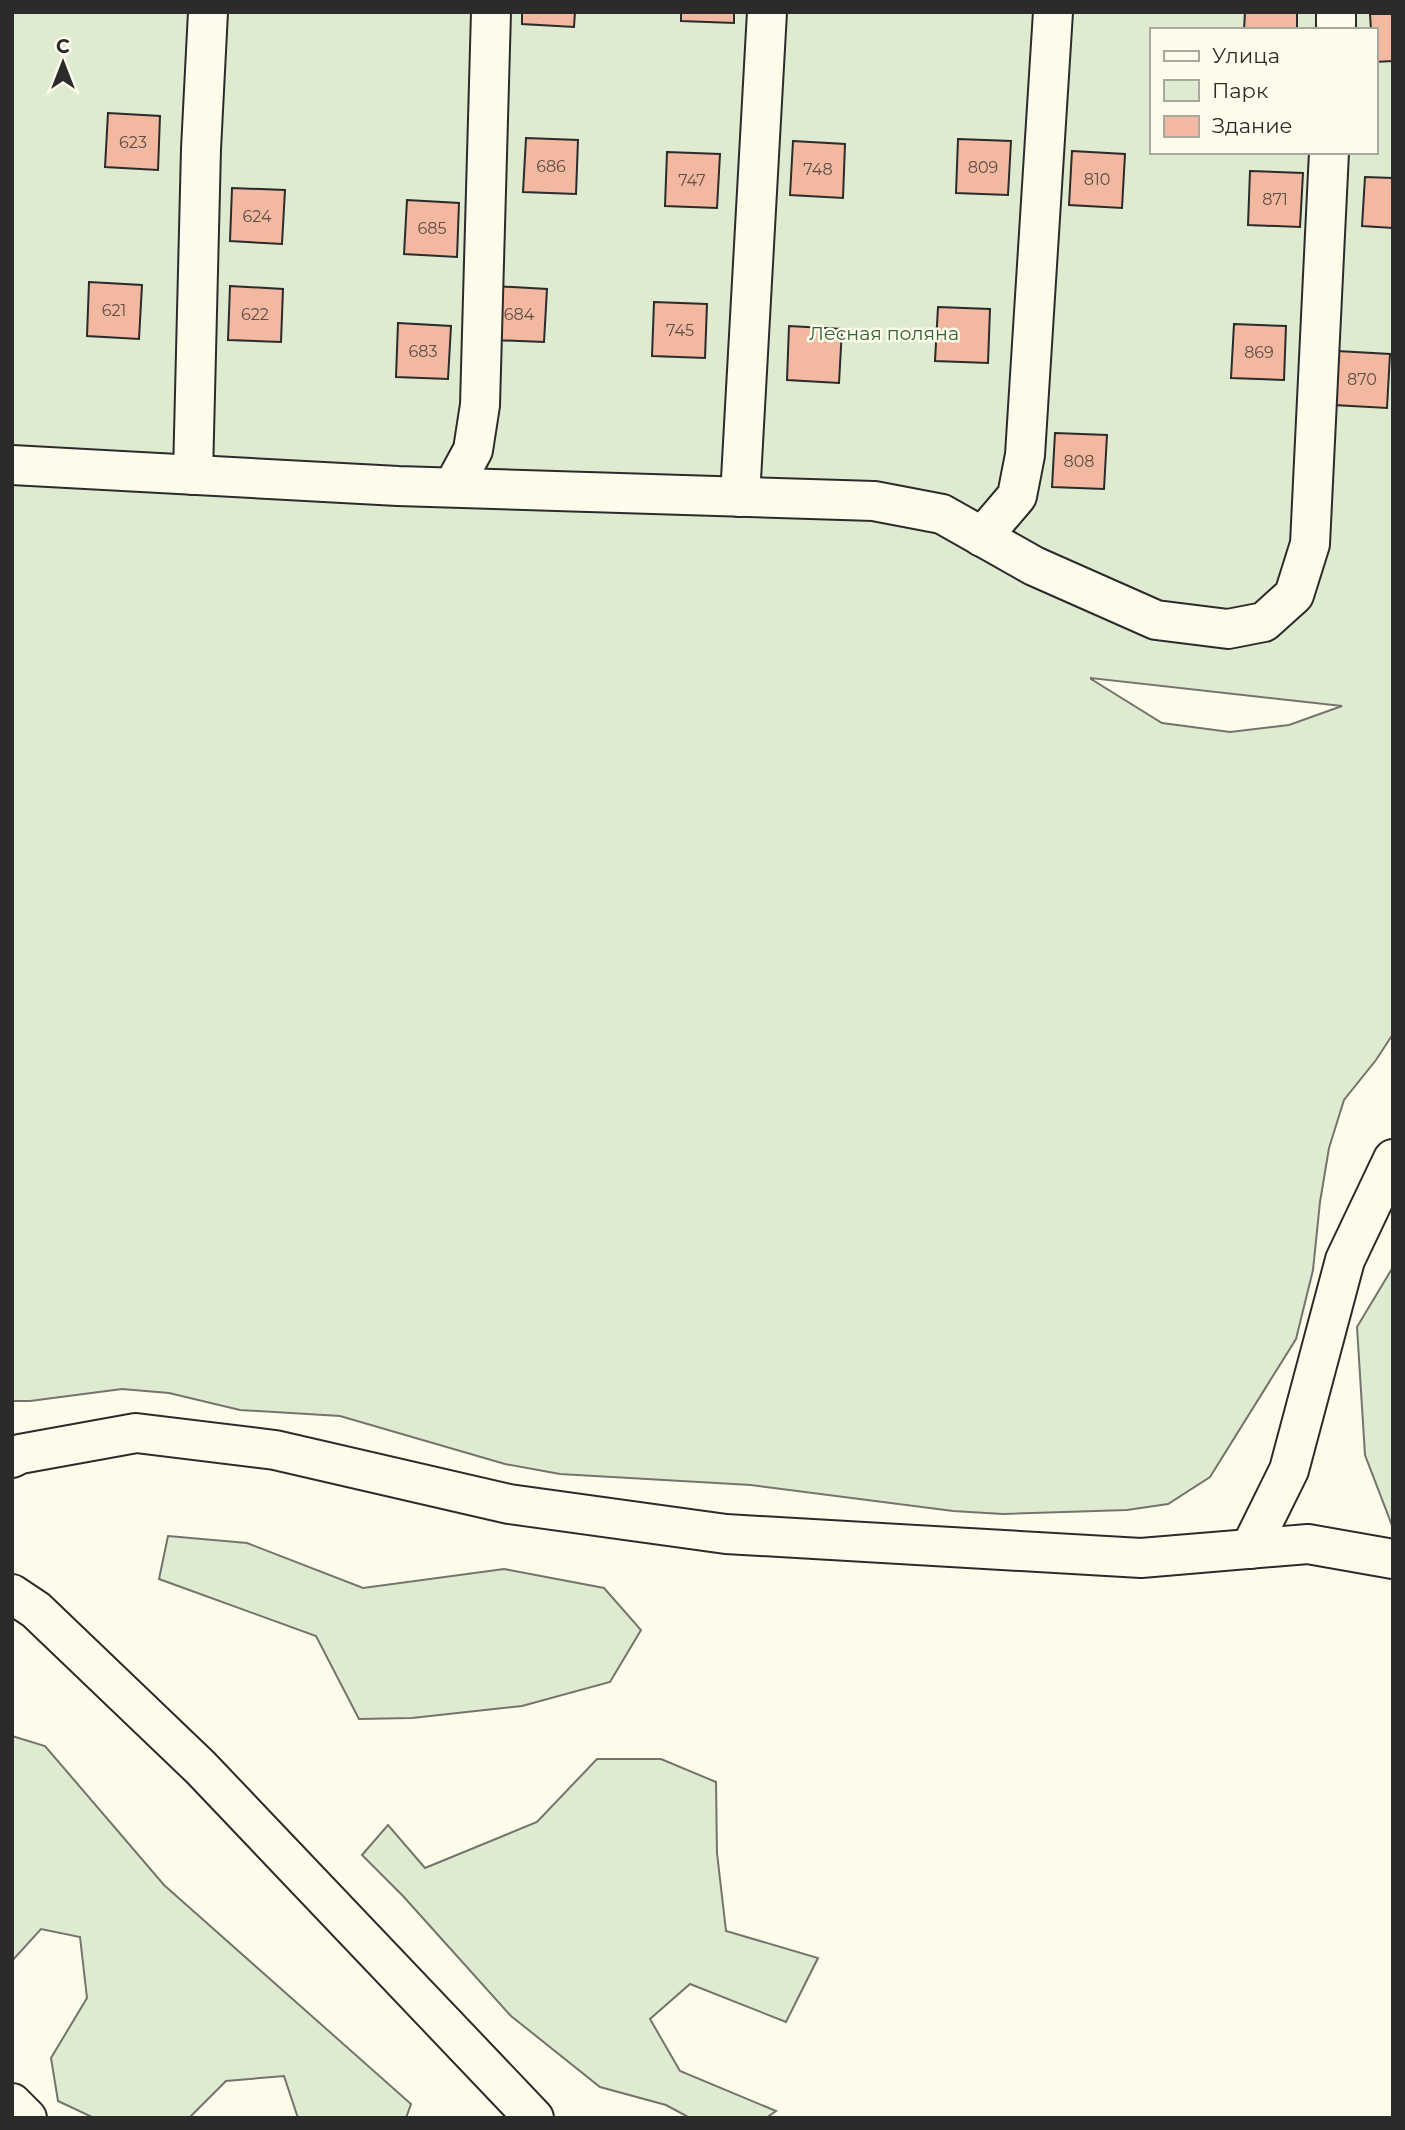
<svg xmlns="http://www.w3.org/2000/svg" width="1405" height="2130" font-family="Montserrat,sans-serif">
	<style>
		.green { fill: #deebd1; stroke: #74746e; stroke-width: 2; fill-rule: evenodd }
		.building { fill: #f2b8a0; stroke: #2b2b2b; stroke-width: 2 }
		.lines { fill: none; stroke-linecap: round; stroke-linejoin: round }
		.minor-casing { stroke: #2b2b2b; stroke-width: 42 }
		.minor { stroke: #fdfbea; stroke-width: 38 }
		.labels { text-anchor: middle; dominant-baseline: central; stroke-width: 5; stroke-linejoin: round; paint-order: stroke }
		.number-label { font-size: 16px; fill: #5d4e48 }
		.park-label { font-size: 19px; fill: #34623c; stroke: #fdfbea }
	</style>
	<rect width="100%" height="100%" fill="#fdfbea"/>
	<g class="green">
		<path d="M12,12H1393V1034L1376,1060L1344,1100L1329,1148L1320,1202L1313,1270L1296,1339L1210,1477L1168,1504L1127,1510L1003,1514L953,1511L751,1485L560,1474L505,1464L340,1416L240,1410L169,1393L122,1389L30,1401H12ZM1151,30H1375V152H1151ZM1091,679V678L1342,706L1289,725L1230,732L1162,723Z"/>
		<path d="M1393,1267V1528L1365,1455L1357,1327Z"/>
		<path d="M168,1536L247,1543L363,1588L504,1569L604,1588L641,1630L610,1682L522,1706L412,1718L359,1719L316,1636L159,1579Z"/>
		<path d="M12,1736L45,1746L164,1885L411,2104L406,2118H298L284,2076L226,2081L189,2118H94L58,2101L51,2058L87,1998L80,1937L41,1929L12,1961Z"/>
		<path d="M597,1759H661L716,1782L717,1853L726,1931L818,1958L786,2022L690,1984L650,2019L680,2071L776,2111L766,2118H690L666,2105L600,2087L511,2016L403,1896L362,1855L388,1825L425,1868L537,1822Z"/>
	</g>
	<g class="building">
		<path d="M522,12H575L574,27L522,24Z"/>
		<path d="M681,12H734V23L681,21Z"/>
		<path d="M1245,12H1297V30H1244Z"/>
		<path d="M1370,14H1393V61L1375,62V30H1371Z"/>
		<path d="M108,113L160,116L158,170L105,167Z"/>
		<path d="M526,138L578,140L576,194L523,192Z"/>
		<path d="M958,139L1011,141L1008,195L956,193Z"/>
		<path d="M793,141L845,144L843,198L790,195Z"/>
		<path d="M1072,151L1125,154L1122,208L1069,205Z"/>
		<path d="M667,152L720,154L717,208L665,206Z"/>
		<path d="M1250,171L1303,173L1300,227L1248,225Z"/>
		<path d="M1365,177L1393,178V228L1362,226Z"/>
		<path d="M232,188L285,190L282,244L230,241Z"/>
		<path d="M407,200L459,203L457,257L404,254Z"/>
		<path d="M89,282L142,285L139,339L87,336Z"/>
		<path d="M230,286L283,289L281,342L228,340Z"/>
		<path d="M494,286L547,289L544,342L492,340Z"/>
		<path d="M654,302L707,304L705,358L652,356Z"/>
		<path d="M938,307L990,309L988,363L935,361Z"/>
		<path d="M398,323L451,326L448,379L396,377Z"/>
		<path d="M1234,324L1286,326L1284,380L1231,378Z"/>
		<path d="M789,326L842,329L839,383L787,380Z"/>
		<path d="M1337,351L1390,354L1387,408L1334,405Z"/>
		<path d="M1055,433L1107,435L1104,489L1052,487Z"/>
	</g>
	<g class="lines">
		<g class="minor-casing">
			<g id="minor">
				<path d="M1336,30V12"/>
				<path d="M12,465L398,486L874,501L942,514L1034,566L1156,620L1228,629L1264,622L1294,595L1310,544L1329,152"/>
				<path d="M193,475L201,149L208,12"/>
				<path d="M453,487L473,450L480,405L491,12"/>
				<path d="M740,497L767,12"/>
				<path d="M982,537L1017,496L1025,455L1053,12"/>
				<path d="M12,1458L20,1454L136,1433L275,1450L509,1504L726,1534L1141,1558L1308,1544L1393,1559"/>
				<path d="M1250,1549L1289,1470L1345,1260L1393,1159"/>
				<path d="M12,1594L36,1610L201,1768L534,2118"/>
				<path d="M12,2103L27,2118"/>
			</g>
		</g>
		<use href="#minor" class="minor"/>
	</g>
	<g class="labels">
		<g class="number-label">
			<text x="133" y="142">623</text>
			<text x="551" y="166">686</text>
			<text x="983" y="167">809</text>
			<text x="818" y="169">748</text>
			<text x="1097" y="179">810</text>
			<text x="692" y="180">747</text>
			<text x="1275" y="199">871</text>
			<text x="257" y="216">624</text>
			<text x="432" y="228">685</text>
			<text x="114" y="310">621</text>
			<text x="255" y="314">622</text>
			<text x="519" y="314">684</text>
			<text x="680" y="330">745</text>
			<text x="423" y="351">683</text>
			<text x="1259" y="352">869</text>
			<text x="1362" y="379">870</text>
			<text x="1079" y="461">808</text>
		</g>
		<g class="park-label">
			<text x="884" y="333">Лесная поляна</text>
		</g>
	</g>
	<rect width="1405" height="2130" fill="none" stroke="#2b2b2b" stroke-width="28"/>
	<rect x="1150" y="28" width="228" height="126" fill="#fdfbea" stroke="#a9a89e" stroke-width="2"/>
	<rect x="1164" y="51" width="35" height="10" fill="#fdfbea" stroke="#a9a89e" stroke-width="2"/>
	<text x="1212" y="63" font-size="21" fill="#2b2b2b">Улица</text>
	<rect x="1164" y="80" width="35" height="21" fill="#deebd1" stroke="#a9a89e" stroke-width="2"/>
	<text x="1212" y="98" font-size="21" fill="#2b2b2b">Парк</text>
	<rect x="1164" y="116" width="35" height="21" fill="#f2b8a0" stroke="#a9a89e" stroke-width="2"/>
	<text x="1212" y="133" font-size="21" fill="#2b2b2b">Здание</text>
	<g transform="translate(63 63)" stroke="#fdfbea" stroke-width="5" paint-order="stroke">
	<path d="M0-5L12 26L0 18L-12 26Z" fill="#2b2b2b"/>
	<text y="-10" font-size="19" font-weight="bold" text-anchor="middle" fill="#2b2b2b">С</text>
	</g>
</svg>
